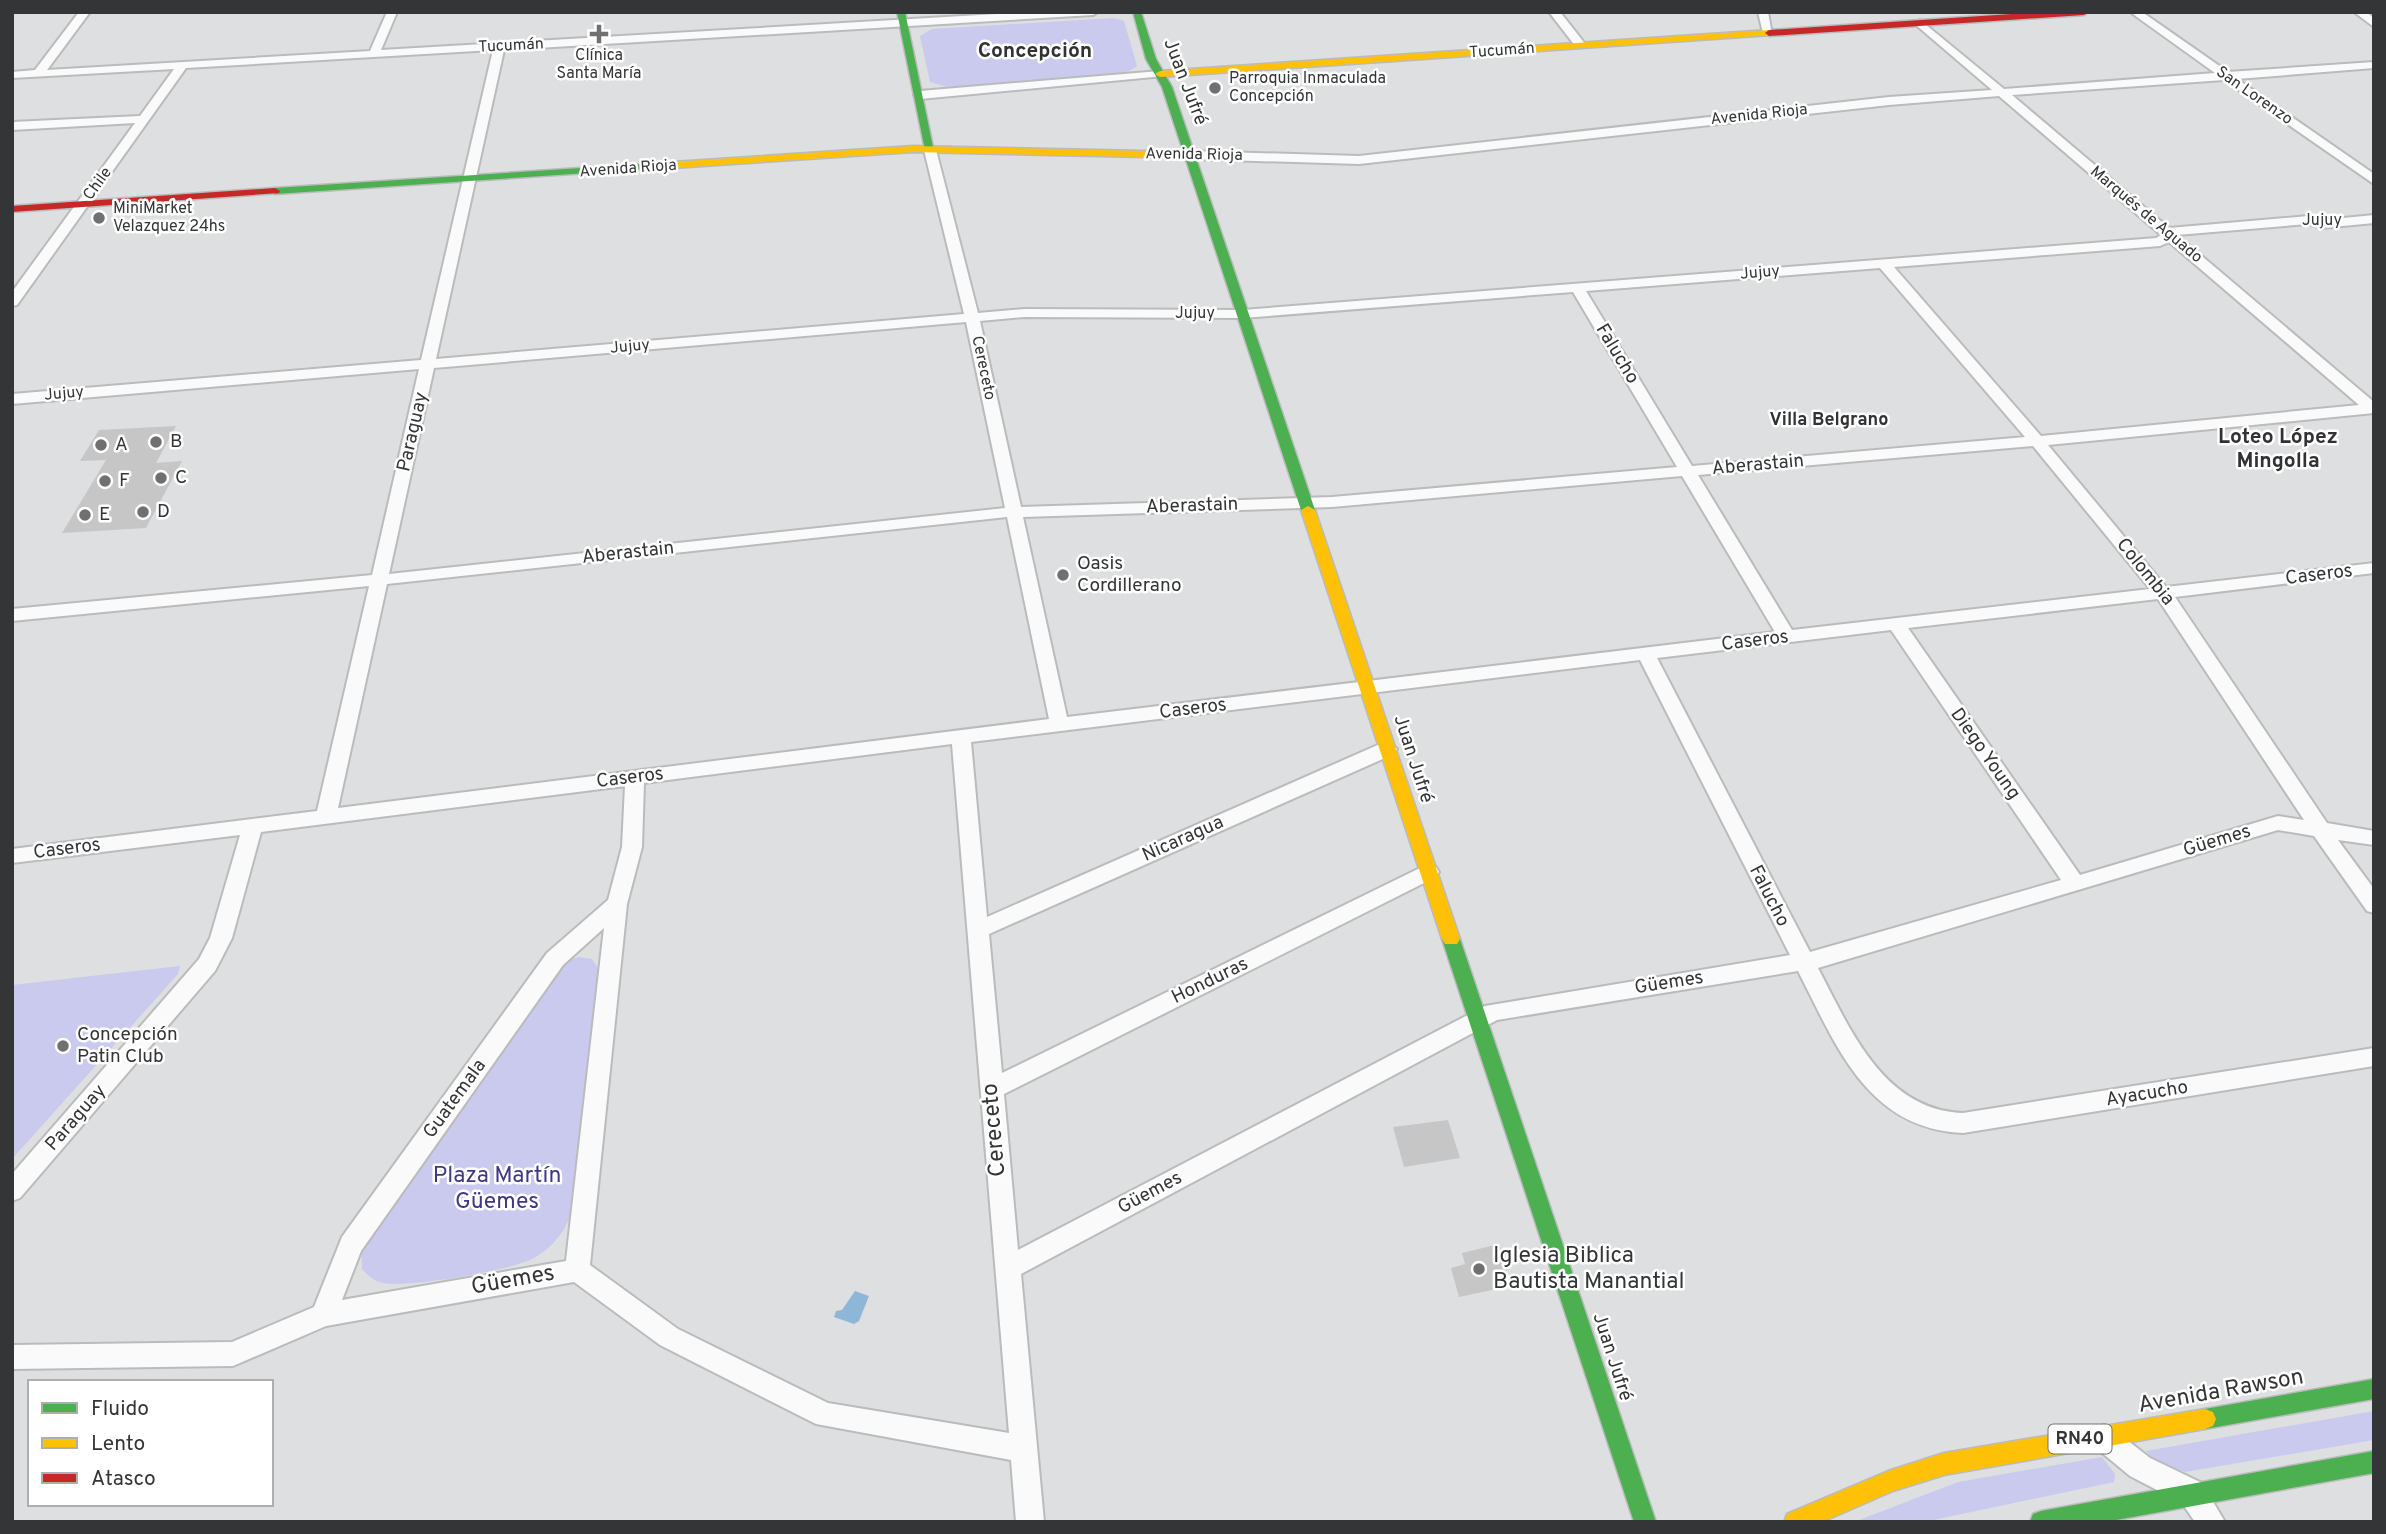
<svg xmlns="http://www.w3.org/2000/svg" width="2386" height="1534" font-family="Overpass,sans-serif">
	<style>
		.green { fill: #c9caee }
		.water { fill: #8eb6d7 }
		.building { fill: #c6c6c7 }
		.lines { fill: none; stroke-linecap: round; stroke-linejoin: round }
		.street-casing { stroke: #babbbc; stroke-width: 4 }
		.fast-casing { stroke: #babbbc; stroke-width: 3 }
		.slow-casing { stroke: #babbbc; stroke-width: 3 }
		.jam-casing { stroke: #babbbc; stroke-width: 3 }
		.street { fill: #fafafa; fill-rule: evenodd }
		.fast { fill: #4caf50; fill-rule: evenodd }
		.slow { fill: #ffc107; fill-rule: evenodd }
		.jam { fill: #c62828; fill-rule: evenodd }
		.poi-dot { fill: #707072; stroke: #fff; stroke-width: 2.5 }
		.labels { text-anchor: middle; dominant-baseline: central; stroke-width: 5; stroke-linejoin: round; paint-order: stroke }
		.far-street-label { font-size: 16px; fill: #343536; stroke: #fff }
		.far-poi-label { font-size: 16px; fill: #343536; stroke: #fff; text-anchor: start }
		.far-neighbourhood-label { font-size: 18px; font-weight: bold; fill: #323235; stroke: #fff }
		.shield { fill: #fff; stroke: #717272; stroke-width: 2 }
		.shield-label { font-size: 18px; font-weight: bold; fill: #343536 }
		.street-label { font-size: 19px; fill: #343536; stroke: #fff }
		.poi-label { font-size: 19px; fill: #343536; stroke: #fff; text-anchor: start }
		.far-district-label { font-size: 21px; font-weight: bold; fill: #323235; stroke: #fff }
		.neighbourhood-label { font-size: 21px; font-weight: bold; fill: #323235; stroke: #fff }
		.near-street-label { font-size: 23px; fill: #343536; stroke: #fff }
		.near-park-label { font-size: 23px; fill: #3f3883; stroke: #fff }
		.near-poi-label { font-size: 23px; fill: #343536; stroke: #fff; text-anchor: start }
	</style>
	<rect width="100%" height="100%" fill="#dedfe1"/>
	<g class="green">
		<path d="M1113,18L1124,21L1137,66L1126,73L947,87L930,82L920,36L932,29Z"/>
		<path d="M579,957L592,959L598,968L573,1208C567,1230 553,1247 534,1258C513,1270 408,1288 384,1283C374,1282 369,1276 362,1269L361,1249L565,961Z"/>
		<path d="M180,966L178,974L12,1159V985Z"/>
		<path d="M2374,1411V1440L2185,1472L2153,1460L2146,1451Z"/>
		<path d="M2102,1457L2115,1474L2114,1482L1924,1522H1854L1958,1482Z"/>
	</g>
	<path class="water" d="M855,1291L869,1296L859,1321L854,1324L834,1317L836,1311L842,1310Z"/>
	<g class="building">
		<path d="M176,426L156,463L182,461L146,528L62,533L106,460L80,461L99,430Z"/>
		<path d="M1448,1120L1460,1158L1404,1167L1393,1127Z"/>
		<path d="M1499,1244L1507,1271L1502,1272L1506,1287L1459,1297L1451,1268L1465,1264L1462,1253Z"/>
	</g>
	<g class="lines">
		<g class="street-casing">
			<g id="street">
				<path d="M79,12H90L47,70L370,51L387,12H397L381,50L1033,12H1098L1093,15L504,50L436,359L964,314L924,150L930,146L936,150L978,313L1024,309L1243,310L2156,238L2161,235L1999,96L1889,105L1359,164L1190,159L1184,155L1190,151L1359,156L1889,97L1992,90L1916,25L1915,23L1920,20L2004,89L2215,73L2130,12H2142L2228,72L2374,62V68L2237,79L2374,174V184L2224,80L2012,95L2169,228L2309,216L2323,220L2374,215V223L2322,228L2308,224L2177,235L2374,402V413L2048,445L2166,587L2374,563V573L2175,597L2327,823L2374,831V845L2338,840L2374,889V913L2367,911L2314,836L2278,830L1818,968C1850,1029 1883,1110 1963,1113L2374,1048V1066L1963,1133C1867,1129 1836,1045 1798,971L1497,1020L1021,1274L1044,1522H1016L1011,1460L816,1424L660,1345L574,1282L326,1326L233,1366L12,1369V1345L232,1342L314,1307L342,1237L547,953L608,900L622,847L625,786L261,832L232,938L215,971L20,1198L12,1201V1174L199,959L210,938L240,835L12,863V849L317,811L369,586L12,621V609L372,575L419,369L12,404V394L421,360L493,50L186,68L17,305L12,306V292L135,123L12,130V122L140,116L174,69L12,78V72L35,70ZM2169,242L2359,405L2041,436L1894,267L2160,246ZM1880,268L2025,437L1692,466L1586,291ZM1573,292L1677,467L1332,497L1021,507L980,321L1024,317L1243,318ZM966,322L1005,508L389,574L434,368ZM2033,446L2150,589L1792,630L1698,475ZM1682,476L1775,632L1067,717L1023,517L1332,507ZM1007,517L1049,719L338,808L387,584ZM2158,599L2304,820L2278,816L2080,875L1908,628ZM1891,630L2061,880L1810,952L1657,658ZM1640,660L1790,955L1485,1006L1018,1250L1004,1094L1436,877L1439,872L1436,867H1422L1002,1073L989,934L1394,754L1397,749L1387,742L1380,744L987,917L971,742ZM952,744L1009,1433L828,1403L678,1329L590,1265L627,904L642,847L644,783ZM604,928L566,1261L342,1300L361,1251L563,965Z"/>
				<path d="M1549,12H1560L1586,45L1584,47H1576Z"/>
				<path d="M1758,12H1768L1772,35L1763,33Z"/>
				<path d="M2354,12H2366L2374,18V27Z"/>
				<path d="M1160,71L1166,74L1164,76L920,99L914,95L920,91Z"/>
				<path d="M2104,1425L2113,1429L2150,1458L2202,1483L2225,1522H2195L2182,1503L2130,1476L2095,1447L2091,1438L2095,1429Z"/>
			</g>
		</g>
		<g class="fast-casing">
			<g id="fast">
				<path d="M897,12H905L934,152L925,150Z"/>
				<path d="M1133,12H1141L1156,59L1172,87L1315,510L1313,513L1308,514L1301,510L1162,87L1146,59Z"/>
				<path d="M673,162L677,163V167L275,194L270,191L275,188Z"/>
				<path d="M1451,932L1457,934L1460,939L1656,1522H1634L1442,939L1445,934Z"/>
				<path d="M2374,1379V1399L2205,1429L2197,1426L2194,1419L2197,1412L2205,1409Z"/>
				<path d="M2374,1451V1473L2105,1522H2030L2033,1514L2041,1511Z"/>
			</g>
		</g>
		<g class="slow-casing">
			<g id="slow">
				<path d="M1769,30L1773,33L1772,35L1160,77L1155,74L1160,71Z"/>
				<path d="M913,146L1190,152L1195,155L1190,158L913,152L673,168L668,165L673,162Z"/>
				<path d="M1308,506L1315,510L1460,939L1457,944H1445L1442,939L1301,510Z"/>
				<path d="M2205,1409L2213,1412L2216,1419L2213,1426L2205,1429L1944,1475L1893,1491L1822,1522H1784L1787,1514L1891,1470L1944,1453Z"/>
			</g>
		</g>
		<g class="jam-casing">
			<g id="jam">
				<path d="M2041,12H2088L2084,15L1769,36L1765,33L1769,30Z"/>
				<path d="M275,188L280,191L279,193L12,212V206Z"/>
			</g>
		</g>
		<use href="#street" class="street"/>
		<use href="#fast" class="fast"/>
		<use href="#slow" class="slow"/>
		<use href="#jam" class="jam"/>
	</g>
	<g class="poi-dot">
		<path d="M595.5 23.5h7v7h7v7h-7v7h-7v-7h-7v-7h7z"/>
		<circle cx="1215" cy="88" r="7"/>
		<circle cx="99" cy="218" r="7"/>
		<circle cx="156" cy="442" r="7"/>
		<circle cx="101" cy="445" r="7"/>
		<circle cx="161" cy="478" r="7"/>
		<circle cx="105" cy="481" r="7"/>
		<circle cx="143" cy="512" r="7"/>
		<circle cx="85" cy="515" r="7"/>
		<circle cx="1063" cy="575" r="7"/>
		<circle cx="63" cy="1046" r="7"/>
		<circle cx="1479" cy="1269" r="7"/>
	</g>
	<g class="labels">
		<g class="far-street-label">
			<text transform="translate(511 46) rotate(-3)">Tucumán</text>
			<text transform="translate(1502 51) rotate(-4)">Tucumán</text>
			<text transform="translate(2254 96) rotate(35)">San Lorenzo</text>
			<text transform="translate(1759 115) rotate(-6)">Avenida Rioja</text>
			<text transform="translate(1194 155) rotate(1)">Avenida Rioja</text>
			<text transform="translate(628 169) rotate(-4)">Avenida Rioja</text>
			<text transform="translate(98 184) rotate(-54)">Chile</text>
			<text transform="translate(2146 215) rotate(40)">Marqués de Aguado</text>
			<text x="2322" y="221">Jujuy</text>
			<text transform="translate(1760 273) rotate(-5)">Jujuy</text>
			<text x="1195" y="314">Jujuy</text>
			<text transform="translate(630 347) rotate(-5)">Jujuy</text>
			<text transform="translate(983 368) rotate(78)">Cereceto</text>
			<text transform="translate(64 394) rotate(-5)">Jujuy</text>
		</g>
		<g class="far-poi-label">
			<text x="599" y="56" text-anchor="middle">Clínica<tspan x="599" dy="18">Santa María</tspan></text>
			<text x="1229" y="79">Parroquia Inmaculada<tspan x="1229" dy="18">Concepción</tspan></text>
			<text x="113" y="209">MiniMarket<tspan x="113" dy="18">Velazquez 24hs</tspan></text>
		</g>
		<g class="far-neighbourhood-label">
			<text x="1829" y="420">Villa Belgrano</text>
		</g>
		<rect class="shield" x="2048.5" y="1424.5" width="63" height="29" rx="5"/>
		<g class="shield-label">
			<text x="2080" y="1439">RN40</text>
		</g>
		<g class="street-label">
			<text transform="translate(1185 82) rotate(69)">Juan Jufré</text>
			<text transform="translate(1617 354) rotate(59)">Falucho</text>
			<text transform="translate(413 432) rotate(-77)">Paraguay</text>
			<text transform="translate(1758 465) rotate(-5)">Aberastain</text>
			<text transform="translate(1192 506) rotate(-2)">Aberastain</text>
			<text transform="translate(628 553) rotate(-6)">Aberastain</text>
			<text transform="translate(2145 572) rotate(51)">Colombia</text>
			<text transform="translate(2319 575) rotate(-7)">Caseros</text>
			<text transform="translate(1755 641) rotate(-7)">Caseros</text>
			<text transform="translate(1193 709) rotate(-7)">Caseros</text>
			<text transform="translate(1985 754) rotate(55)">Diego Young</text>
			<text transform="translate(1413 759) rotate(72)">Juan Jufré</text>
			<text transform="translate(630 778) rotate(-7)">Caseros</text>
			<text transform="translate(1183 839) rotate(-24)">Nicaragua</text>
			<text transform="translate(2217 841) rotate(-17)">Güemes</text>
			<text transform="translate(67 849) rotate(-7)">Caseros</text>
			<text transform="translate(1769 896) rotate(63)">Falucho</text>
			<text transform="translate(1210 981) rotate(-26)">Honduras</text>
			<text transform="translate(1669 983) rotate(-9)">Güemes</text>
			<text transform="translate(2147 1094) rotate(-9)">Ayacucho</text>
			<text transform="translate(455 1099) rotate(-54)">Guatemala</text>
			<text transform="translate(76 1118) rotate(-49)">Paraguay</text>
			<text transform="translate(1150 1193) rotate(-28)">Güemes</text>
			<text transform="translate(1612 1357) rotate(72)">Juan Jufré</text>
		</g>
		<g class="poi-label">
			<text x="170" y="442">B</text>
			<text x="115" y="445">A</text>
			<text x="175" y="478">C</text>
			<text x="119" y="481">F</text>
			<text x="157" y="512">D</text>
			<text x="99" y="515">E</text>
			<text x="1077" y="564">Oasis<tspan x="1077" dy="22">Cordillerano</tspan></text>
			<text x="77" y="1035">Concepción<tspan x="77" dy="22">Patin Club</tspan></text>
		</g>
		<g class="far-district-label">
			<text x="1035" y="51">Concepción</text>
		</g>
		<g class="neighbourhood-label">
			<text x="2278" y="437">Loteo López<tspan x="2278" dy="24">Mingolla</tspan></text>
		</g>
		<g class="near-street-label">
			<text transform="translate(995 1130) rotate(-95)">Cereceto</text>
			<text transform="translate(513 1281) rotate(-10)">Güemes</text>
			<text transform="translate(2221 1392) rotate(-10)">Avenida Rawson</text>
		</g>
		<g class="near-park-label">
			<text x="497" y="1176">Plaza Martín<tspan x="497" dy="26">Güemes</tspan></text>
		</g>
		<g class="near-poi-label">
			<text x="1493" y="1256">Iglesia Biblica<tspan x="1493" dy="26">Bautista Manantial</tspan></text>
		</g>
	</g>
	<rect width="2386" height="1534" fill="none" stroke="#343536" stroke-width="28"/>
	<rect x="28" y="1380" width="245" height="126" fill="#ffffff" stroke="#aeaeaf" stroke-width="2"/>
	<rect x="42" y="1403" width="35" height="10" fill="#4caf50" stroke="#aeaeaf" stroke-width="2"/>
	<text x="91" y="1415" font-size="21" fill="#343536">Fluido</text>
	<rect x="42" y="1438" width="35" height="10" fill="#ffc107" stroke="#aeaeaf" stroke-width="2"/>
	<text x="91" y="1450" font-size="21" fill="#343536">Lento</text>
	<rect x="42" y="1473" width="35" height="10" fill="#c62828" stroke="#aeaeaf" stroke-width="2"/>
	<text x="91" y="1485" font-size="21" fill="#343536">Atasco</text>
</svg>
